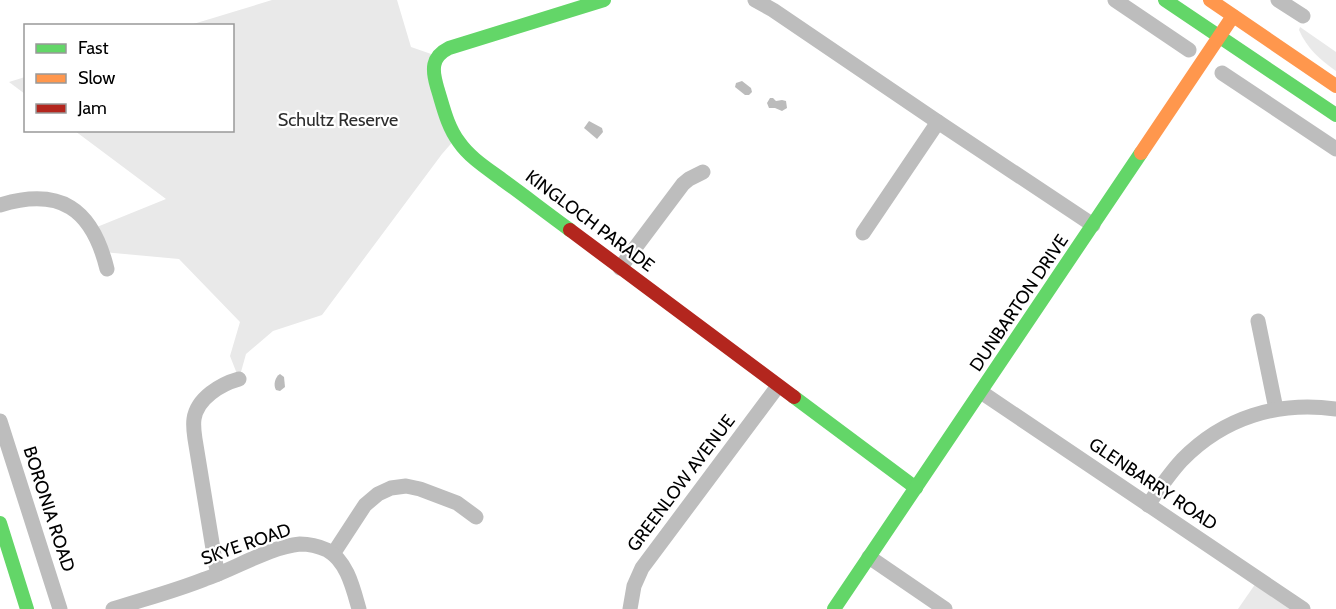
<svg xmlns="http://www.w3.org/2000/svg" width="1336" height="609" font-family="Cabin,sans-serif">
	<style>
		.green { fill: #e9e9e9 }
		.water { fill: #bbb }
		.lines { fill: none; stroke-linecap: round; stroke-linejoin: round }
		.street { stroke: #bdbdbd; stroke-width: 15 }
		.fast { stroke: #63d668; stroke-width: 14 }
		.slow { stroke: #ff974d; stroke-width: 14 }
		.jam { stroke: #b3261e; stroke-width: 14 }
		.labels { text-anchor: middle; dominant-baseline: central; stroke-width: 4.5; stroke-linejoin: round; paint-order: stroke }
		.park-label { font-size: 18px; fill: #2e2e2e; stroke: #fff }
		.street-label { font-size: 18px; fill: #000; stroke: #fff }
	</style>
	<rect width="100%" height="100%" fill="#fff"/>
	<g class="green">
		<path d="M272,0H397L411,47L437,56L456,138L442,154L322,315L273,331L246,354L239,379L230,356L240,322L179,259L103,252L92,229L166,199L75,131L232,130V26L190,25Z"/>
		<path d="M1300,27L1336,52V71C1319,59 1307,48 1299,30Z"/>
		<path d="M25,77H26L25,94L9,82Z"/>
		<path d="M1258,580L1303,609H1238Z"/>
	</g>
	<g class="water">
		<path d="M742,81L751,88L752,92L749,95H745L735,87L736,83Z"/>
		<path d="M770,98H773L776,101L782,100L786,101L787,108L782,111L775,108H769L767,103Z"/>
		<path d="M589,121L602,128L603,132L597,139L584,128Z"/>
		<path d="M280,374L284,377L285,387L280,391L276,390C273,385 275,377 280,374Z"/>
	</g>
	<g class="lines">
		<g class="street">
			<path d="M755,0L773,10L938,122L1093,225"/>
			<path d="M1115,0L1189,50"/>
			<path d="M1278,0L1303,16"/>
			<path d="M1222,73L1336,149"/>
			<path d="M0,205C60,187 92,208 107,269"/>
			<path d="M863,233L938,122"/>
			<path d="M620,268L683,184L689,179L703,172"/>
			<path d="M1258,321L1276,409"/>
			<path d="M981,392L1303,609"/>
			<path d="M0,421L60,609"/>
			<path d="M1148,505C1159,489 1169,474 1182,460C1224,417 1278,401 1336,409"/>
			<path d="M333,554L365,505L378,494L391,488L406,486L420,489L457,503L476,517"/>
			<path d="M869,557L945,609"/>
			<path d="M218,574L215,561L195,439C194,432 193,426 194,419C197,398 221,384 239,379"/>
			<path d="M113,609C144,599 175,591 205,579C235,569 269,547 300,544C309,544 318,546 327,550C347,561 353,588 359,609"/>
			<path d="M630,609L634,586L642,568L778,386"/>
		</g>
		<g class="fast">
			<path d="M1165,0L1336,115"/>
			<path d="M570,230C548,214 526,197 504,181C488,169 470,158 459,142C447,126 443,106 437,87C432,70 431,57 449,48L604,0"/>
			<path d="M794,397L916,488"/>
			<path d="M0,523L27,609"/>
			<path d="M834,609L1141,153"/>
		</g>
		<g class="slow">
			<path d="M1210,0L1336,86"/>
			<path d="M1141,153L1233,16"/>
		</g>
		<path class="jam" d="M570,230L794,397"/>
	</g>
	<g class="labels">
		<g class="park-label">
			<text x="338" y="120">Schultz Reserve</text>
		</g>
		<g class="street-label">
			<text transform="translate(590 221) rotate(37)">KINGLOCH PARADE</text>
			<text transform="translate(1019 303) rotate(-56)">DUNBARTON DRIVE</text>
			<text transform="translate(681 483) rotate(-53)">GREENLOW AVENUE</text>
			<text transform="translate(1153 484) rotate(34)">GLENBARRY ROAD</text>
			<text transform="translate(49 509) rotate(72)">BORONIA ROAD</text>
			<text transform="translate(246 544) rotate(-19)">SKYE ROAD</text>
		</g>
	</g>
	<rect x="24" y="24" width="210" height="108" fill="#ffffff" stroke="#999999" stroke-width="1.5"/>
	<rect x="36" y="44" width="30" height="9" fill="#63d668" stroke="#999999" stroke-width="1.5"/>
	<text x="78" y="54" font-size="18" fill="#000000">Fast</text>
	<rect x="36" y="74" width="30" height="9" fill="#ff974d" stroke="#999999" stroke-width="1.5"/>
	<text x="78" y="84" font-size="18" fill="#000000">Slow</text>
	<rect x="36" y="104" width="30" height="9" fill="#b3261e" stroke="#999999" stroke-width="1.5"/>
	<text x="78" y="114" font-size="18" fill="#000000">Jam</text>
</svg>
